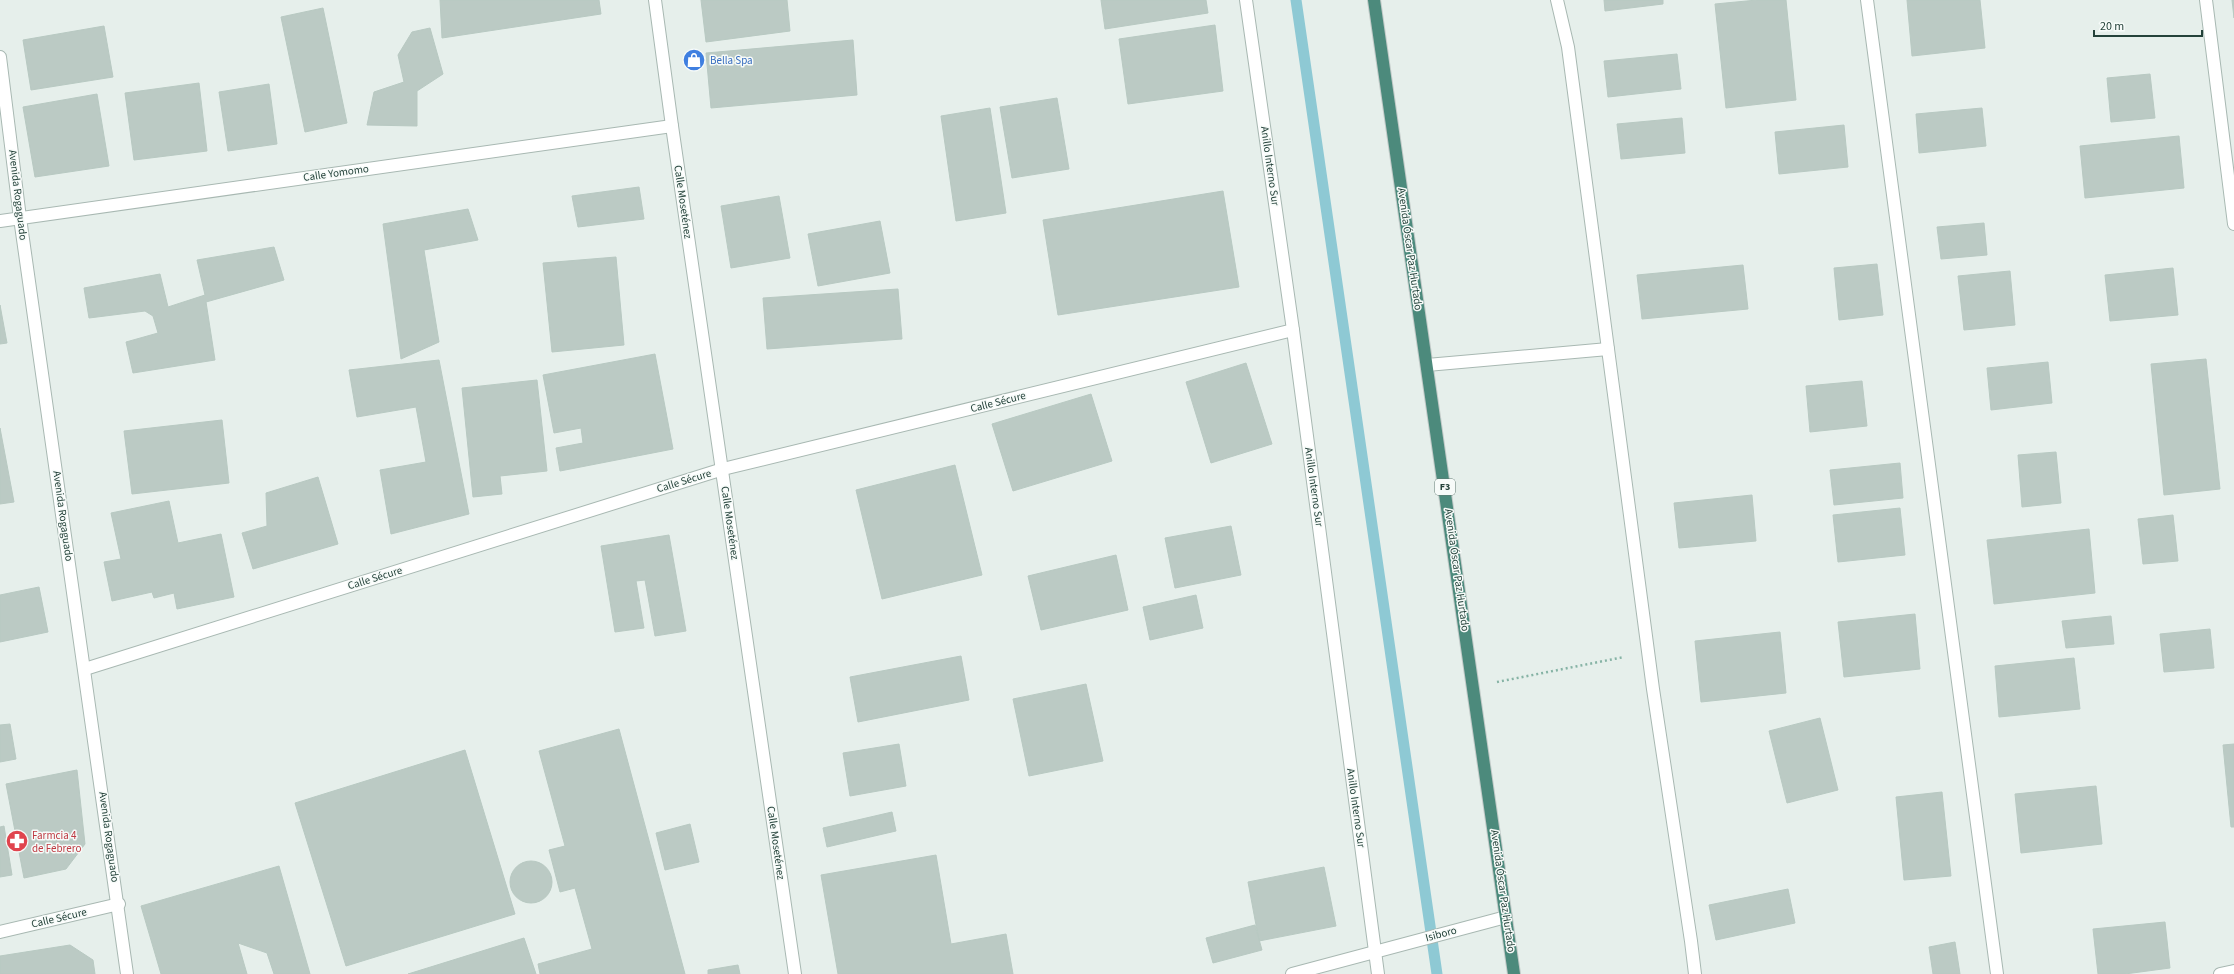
<svg xmlns="http://www.w3.org/2000/svg" width="2234" height="974" font-family="'Source Sans 3',sans-serif">
	<style>
		.lines { fill: none; stroke-linecap: round; stroke-linejoin: round }
		.stream { stroke: #8ec9d4; stroke-width: 11 }
		.building { fill: #bbcac4; stroke: #b8c9c2 }
		.minor-casing { stroke: #a8b8b2; stroke-width: 14 }
		.tertiary-casing { stroke: #a8b8b2; stroke-width: 14 }
		.trunk-casing { stroke: #c2cac8; stroke-width: 14 }
		.path { stroke: #86b3a5; stroke-width: 2.5; stroke-dasharray: 2 3; stroke-linecap: butt }
		.minor { stroke: #fff; stroke-width: 12 }
		.tertiary { stroke: #fff; stroke-width: 12 }
		.trunk { stroke: #4c8a7c; stroke-width: 12 }
		.labels { text-anchor: middle; dominant-baseline: central; stroke-width: 3; stroke-linejoin: round; paint-order: stroke }
		.shield { fill: #f7fbf9; stroke: #637a73; stroke-width: 1 }
		.shield-label { font-size: 10px; font-weight: bold; fill: #24423a }
		.shop-label { font-size: 11px; fill: #366cbe; stroke: #f7fbf9; text-anchor: start }
		.street-label { font-size: 11px; fill: #24423a; stroke: #f7fbf9 }
		.health-label { font-size: 11px; fill: #be3a42; stroke: #f7fbf9; text-anchor: start }
	</style>
	<rect width="100%" height="100%" fill="#e6efeb"/>
	<g class="lines">
		<path class="stream" d="M1296,0L1437,974"/>
	</g>
	<g class="building">
		<path d="M440,0H599L601,14L442,38Z"/>
		<path d="M701,0H787L790,31L706,42Z"/>
		<path d="M1101,0H1206L1208,13L1105,29Z"/>
		<path d="M1604,0H1663V4L1605,11Z"/>
		<path d="M1757,0H1786L1796,100L1726,108L1715,4Z"/>
		<path d="M1907,0H1980L1985,48L1912,56Z"/>
		<path d="M2232,0H2234V18Z"/>
		<path d="M323,8L347,123L305,132L281,17Z"/>
		<path d="M1215,25L1223,91L1128,104L1119,39Z"/>
		<path d="M104,26L113,77L31,90L23,40Z"/>
		<path d="M430,28L443,74L417,91V126L367,125L374,92L404,82L398,55L412,32Z"/>
		<path d="M853,40L857,95L711,108L706,53Z"/>
		<path d="M1677,54L1681,89L1608,97L1604,61Z"/>
		<path d="M2150,74L2155,118L2111,122L2107,78Z"/>
		<path d="M199,83L207,151L134,160L125,93Z"/>
		<path d="M269,84L277,144L228,151L219,92Z"/>
		<path d="M97,94L109,166L35,177L23,107Z"/>
		<path d="M1057,98L1069,169L1012,178L1000,107Z"/>
		<path d="M990,108L1006,213L956,221L941,116Z"/>
		<path d="M1982,108L1986,146L1919,153L1916,114Z"/>
		<path d="M1682,118L1685,153L1621,159L1617,124Z"/>
		<path d="M1844,125L1848,167L1779,174L1775,132Z"/>
		<path d="M2179,136L2184,188L2085,198L2080,146Z"/>
		<path d="M639,187L644,219L578,227L572,196Z"/>
		<path d="M1223,191L1239,287L1058,315L1043,220Z"/>
		<path d="M779,196L790,258L731,268L721,206Z"/>
		<path d="M468,209L478,240L424,250L439,342L401,359L383,224Z"/>
		<path d="M880,221L890,273L818,286L808,234Z"/>
		<path d="M1984,223L1987,255L1941,259L1937,227Z"/>
		<path d="M274,247L284,280L206,302L215,360L133,373L126,342L158,333L153,316L145,311L89,318L84,288L160,274L168,307L205,295L197,260Z"/>
		<path d="M616,257L624,345L552,352L543,263Z"/>
		<path d="M1877,264L1883,315L1839,320L1834,268Z"/>
		<path d="M1743,265L1748,309L1642,319L1637,275Z"/>
		<path d="M2173,268L2178,315L2110,321L2105,275Z"/>
		<path d="M2010,271L2015,325L1964,330L1958,276Z"/>
		<path d="M898,289L902,339L767,349L763,298Z"/>
		<path d="M0,305L7,343L0,344Z"/>
		<path d="M655,354L673,449L560,471L556,448L583,443L581,428L554,433L543,375Z"/>
		<path d="M2206,359L2220,489L2164,495L2151,364Z"/>
		<path d="M439,360L469,514L391,534L380,470L426,462L416,407L357,417L349,370Z"/>
		<path d="M2048,362L2052,403L1991,410L1987,368Z"/>
		<path d="M1246,363L1272,444L1211,463L1186,382Z"/>
		<path d="M537,380L547,471L500,476L502,494L473,497L462,388Z"/>
		<path d="M1862,381L1867,426L1810,432L1806,386Z"/>
		<path d="M1091,394L1112,461L1013,491L992,424Z"/>
		<path d="M222,420L229,483L132,494L124,431Z"/>
		<path d="M0,428L14,502L0,504Z"/>
		<path d="M2056,452L2061,503L2022,507L2018,455Z"/>
		<path d="M1900,463L1903,498L1834,505L1830,470Z"/>
		<path d="M955,465L982,575L882,599L856,490Z"/>
		<path d="M318,477L338,544L253,569L242,533L267,526L266,493Z"/>
		<path d="M1752,495L1756,541L1679,548L1674,503Z"/>
		<path d="M169,501L178,543L221,534L234,597L177,609L174,593L154,598L152,592L112,601L104,562L121,559L111,513Z"/>
		<path d="M1900,508L1905,555L1838,562L1833,515Z"/>
		<path d="M2173,515L2178,561L2143,564L2138,519Z"/>
		<path d="M1231,526L1241,575L1175,588L1165,538Z"/>
		<path d="M2089,529L2095,593L1994,604L1987,540Z"/>
		<path d="M669,535L686,631L655,636L645,580L636,581L644,628L615,632L601,546Z"/>
		<path d="M1116,555L1128,610L1041,630L1028,576Z"/>
		<path d="M39,587L48,632L0,642V595Z"/>
		<path d="M1196,595L1203,628L1150,640L1143,607Z"/>
		<path d="M1915,614L1920,669L1844,677L1838,622Z"/>
		<path d="M2111,616L2114,644L2066,648L2062,621Z"/>
		<path d="M2210,629L2214,668L2164,672L2160,634Z"/>
		<path d="M1780,632L1786,693L1701,702L1695,641Z"/>
		<path d="M961,656L969,700L858,722L850,677Z"/>
		<path d="M2074,658L2080,709L1999,717L1995,666Z"/>
		<path d="M1086,684L1103,761L1029,776L1013,699Z"/>
		<path d="M1820,718L1838,790L1787,803L1769,731Z"/>
		<path d="M10,724L16,759L0,762V725Z"/>
		<path d="M619,729L685,974H540L538,964L592,949L575,888L560,892L549,850L565,846L539,751Z"/>
		<path d="M899,744L906,786L850,796L843,753Z"/>
		<path d="M2234,744V827H2231L2223,745Z"/>
		<path d="M465,750L515,914L346,966L295,803Z"/>
		<path d="M77,770L85,844L66,869L24,878L6,784Z"/>
		<path d="M2096,786L2102,844L2021,853L2015,794Z"/>
		<path d="M1942,792L1951,876L1904,880L1896,797Z"/>
		<path d="M892,812L896,831L827,847L823,828Z"/>
		<path d="M690,824L699,862L665,870L656,833Z"/>
		<path d="M4,826L12,875L0,877V827Z"/>
		<path d="M936,855L951,944L1006,934L1013,974H838L821,875Z"/>
		<circle cx="531" cy="882" r="21"/>
		<path d="M279,866L310,974H274L267,953L238,943L247,974H161L141,906Z"/>
		<path d="M1324,867L1336,926L1259,941L1248,882Z"/>
		<path d="M1788,889L1795,923L1716,940L1709,905Z"/>
		<path d="M2165,922L2170,968L2125,974H2098L2093,929Z"/>
		<path d="M1255,925L1262,950L1213,963L1206,938Z"/>
		<path d="M524,938L536,974H408Z"/>
		<path d="M1955,942L1960,974H1933L1929,947Z"/>
		<path d="M70,945L93,960L95,974H0V956Z"/>
		<path d="M738,965L740,974H708V970Z"/>
	</g>
	<g class="lines">
		<g class="minor-casing">
			<g id="minor">
				<path d="M655,0L672,126L795,974"/>
				<path d="M1246,0L1293,330L1378,974"/>
				<path d="M1557,0L1568,47L1653,689L1691,941L1695,974"/>
				<path d="M2206,0L2234,224"/>
				<path d="M0,57L20,218L127,974"/>
				<path d="M0,221L672,126"/>
				<path d="M1427,365L1608,349"/>
				<path d="M85,669L723,469L1293,330"/>
				<path d="M0,932L119,904"/>
				<path d="M1292,974L1506,917"/>
				<path d="M2220,974L2234,971"/>
			</g>
		</g>
		<g class="tertiary-casing">
			<path id="tertiary" d="M1867,0L1997,974"/>
		</g>
		<g class="trunk-casing">
			<path id="trunk" d="M1374,0L1514,974"/>
		</g>
		<path class="path" d="M1497,682L1624,657"/>
		<use href="#minor" class="minor"/>
		<use href="#tertiary" class="tertiary"/>
		<use href="#trunk" class="trunk"/>
	</g>
	<defs>
		<g id="shop-disc" transform="scale(1.15)"><circle r="9.5" fill="#3f7fe0" stroke="#f7fbf9"/><path d="M-5-2.5h2.3a2.7 3.5 0 0 1 5.4 0H5L5.5 6h-11ZM-1.5-2.5h3a1.5 2.3 0 0 0-3 0Z" fill="#fff"/></g>
		<g id="pharmacy-disc" transform="scale(1.15)"><circle r="9.5" fill="#e0444e" stroke="#f7fbf9"/><path d="M-2-6h4v4h4v4h-4v4h-4v-4h-4v-4h4Z" fill="#fff"/></g>
	</defs>
	<g fill-rule="evenodd">
		<use href="#shop-disc" x="694" y="60"/>
		<use href="#pharmacy-disc" x="17" y="841"/>
	</g>
	<g class="labels">
		<rect class="shield" x="1435" y="479" width="20" height="16" rx="3"/>
		<g class="shield-label">
			<text x="1445" y="487">F3</text>
		</g>
		<g class="shop-label">
			<text x="710" y="60">Bella Spa</text>
		</g>
		<g class="street-label">
			<text transform="translate(1270 166) rotate(82)">Anillo Interno Sur</text>
			<text transform="translate(336 173) rotate(-8)">Calle Yomomo</text>
			<text transform="translate(18 195) rotate(83)">Avenida Rogaguado</text>
			<text transform="translate(683 202) rotate(82)">Calle Moseténez</text>
			<text transform="translate(1410 249) rotate(82)">Avenida Óscar Paz Hurtado</text>
			<text transform="translate(998 402) rotate(-14)">Calle Sécure</text>
			<text transform="translate(684 481) rotate(-17)">Calle Sécure</text>
			<text transform="translate(1314 487) rotate(82)">Anillo Interno Sur</text>
			<text transform="translate(63 516) rotate(82)">Avenida Rogaguado</text>
			<text transform="translate(730 523) rotate(82)">Calle Moseténez</text>
			<text transform="translate(1457 570) rotate(82)">Avenida Óscar Paz Hurtado</text>
			<text transform="translate(375 578) rotate(-17)">Calle Sécure</text>
			<text transform="translate(1356 808) rotate(82)">Anillo Interno Sur</text>
			<text transform="translate(109 837) rotate(82)">Avenida Rogaguado</text>
			<text transform="translate(776 843) rotate(82)">Calle Moseténez</text>
			<text transform="translate(1503 891) rotate(82)">Avenida Óscar Paz Hurtado</text>
			<text transform="translate(59 918) rotate(-13)">Calle Sécure</text>
			<text transform="translate(1441 934) rotate(-15)">Isiboro</text>
		</g>
		<g class="health-label">
			<text x="32" y="835">Farmcia 4<tspan x="32" dy="13">de Febrero</tspan></text>
		</g>
	</g>
	<path d="M2094 30v6h108v-6" fill="none" stroke="#24423a" stroke-width="2"/>
	<text x="2100" y="30" font-size="12" fill="#24423a" stroke="#f7fbf9" stroke-width="3" paint-order="stroke">20 m</text>
</svg>
